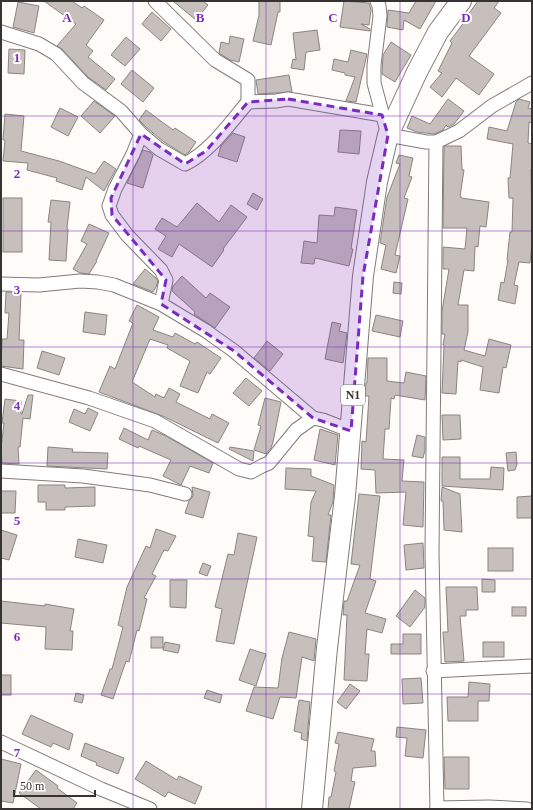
<svg xmlns="http://www.w3.org/2000/svg" width="533" height="810" font-family="Georgia,serif">
	<style>
		.building { fill: #c6bfbc; stroke: #8b8582 }
		.lines { fill: none; stroke-linecap: round; stroke-linejoin: round }
		.street-casing { stroke: #817c79; stroke-width: 15 }
		.primary-casing { stroke: #817c79; stroke-width: 22 }
		.street { stroke: #fff; stroke-width: 13 }
		.primary { stroke: #fff; stroke-width: 20 }
		.marked { fill: #7b2cbf; fill-opacity: 0.2; stroke: #7b2cbf; stroke-width: 3; stroke-dasharray: 8 5; stroke-linejoin: round }
		.grid { fill: none; stroke: #7b2cbf; stroke-width: 1; stroke-opacity: 0.55 }
		.labels { text-anchor: middle; dominant-baseline: central; stroke-width: 4; stroke-linejoin: round; paint-order: stroke }
		.shield { fill: #fff; stroke: #727170; stroke-width: 1 }
		.shield-label { font-size: 12px; font-weight: bold; fill: #363432 }
		.grid-label { font-size: 13px; text-anchor: middle; font-weight: bold; fill: #7b2cbf; stroke: #fff; stroke-width: 4; stroke-linejoin: round; paint-order: stroke }
	</style>
	<rect width="100%" height="100%" fill="#fffbf9"/>
	<g class="building">
		<path d="M44,1H72L82,8L84,6L104,20L86,45L93,51L88,57L115,79L106,90L88,77L62,49L57,46L76,24Z"/>
		<path d="M173,1H203L208,5L196,20Z"/>
		<path d="M259,1H280V12H278L271,45L253,41L259,15Z"/>
		<path d="M344,1L369,3L371,10L369,25L361,24L370,29V31L340,27Z"/>
		<path d="M416,1H436L420,29L404,20L403,30L387,27L388,10L409,13Z"/>
		<path d="M478,1H499L494,8L501,13L469,56L494,74L479,95L456,78L442,97L430,87L442,73L438,71L452,43L450,41L468,17L467,16Z"/>
		<path d="M18,2L39,6L34,33L13,27Z"/>
		<path d="M152,12L171,29L161,41L142,24Z"/>
		<path d="M317,30L320,50L306,52L304,70L291,68L293,59L296,60L293,33Z"/>
		<path d="M230,36L244,39L239,62L230,60L219,53L221,42L229,44Z"/>
		<path d="M126,37L140,49L125,66L111,55Z"/>
		<path d="M391,42L411,55L395,82L382,74L383,55Z"/>
		<path d="M9,49L25,50L24,74L8,73Z"/>
		<path d="M351,50L367,54L356,102L346,101L355,77L345,75V73L332,70L334,59L348,62Z"/>
		<path d="M132,70L154,88L143,102L121,84Z"/>
		<path d="M289,75L292,92L258,94L256,80Z"/>
		<path d="M448,99L464,111L454,124L448,127L446,125L443,130L434,134L417,132L407,128L412,116L430,124Z"/>
		<path d="M519,99L530,102L528,108L532,109V123L529,122L528,143L532,144V169H531L532,244L530,263L519,262L514,285L518,286L515,304L498,300L501,282L504,283L508,260H507L510,232H512L513,198H509L508,178H510L513,144L487,139L489,127L507,131L516,102Z"/>
		<path d="M94,101L115,116L100,133L81,116Z"/>
		<path d="M60,108L78,117L68,136L51,127Z"/>
		<path d="M146,110L173,130L175,128L196,142L189,152L185,155L164,142L147,128L139,120Z"/>
		<path d="M5,114L24,116L21,151L59,161L95,174L104,161L116,169L104,191L86,177L82,190L56,181L57,178L27,170L28,163L3,161L5,140H3Z"/>
		<path d="M340,130L361,131L359,154L338,152Z"/>
		<path d="M233,133L245,137L237,162L218,156L221,146Z"/>
		<path d="M446,146H461L462,170H464L460,196H461V198L489,202L486,227L480,226L478,247L475,246L474,271L464,270L458,305H468V332L464,350L485,356L489,339L511,345L506,368L503,367L499,393L480,390L483,367L461,360V362L458,361L456,394L442,393L444,345H443L445,334H442V311L449,269H443V247L465,249L467,228H443L444,147Z"/>
		<path d="M143,150L150,152L153,155L143,188L127,183Z"/>
		<path d="M399,155L413,158L409,176L412,177L404,198L408,199L395,255L400,256L396,273L381,269L386,245L380,243L387,197L400,164L396,163Z"/>
		<path d="M253,193L263,199L257,210L247,204Z"/>
		<rect x="3" y="198" width="19" height="54"/>
		<path d="M51,200L70,202L67,228L68,229L66,261L49,260L51,222H48Z"/>
		<path d="M197,203L219,222L231,205L247,217L223,249L224,250L212,267L179,244L172,257L158,249L166,236L155,229L162,218L177,227Z"/>
		<path d="M335,207L357,210L351,249H353L349,266L315,258L314,264L301,263L304,241L317,243L319,215L334,216Z"/>
		<path d="M89,224L109,233L96,261H97L89,274L80,273L73,269L87,244L81,241Z"/>
		<path d="M145,269L156,278L158,281L156,287L153,292L133,284Z"/>
		<path d="M182,276L206,298L210,293L230,307L215,328L194,314L195,312L172,291L173,286Z"/>
		<path d="M394,282L402,283L401,294L393,293Z"/>
		<path d="M6,292L21,293L19,340H24L23,369L1,366L2,339H7L9,313H5Z"/>
		<path d="M137,305L159,317L153,330L173,337L175,333L195,344L197,342L221,358L210,374L207,372L198,393L180,386L190,361L167,348L168,345L150,339L132,382L155,397L156,394L164,398L169,388L180,394L176,402L210,419L212,414L229,423L218,443L165,417L99,392L110,366L115,369L133,323L129,321Z"/>
		<path d="M85,312L107,315L105,335L83,332Z"/>
		<path d="M376,315L403,321L400,337L372,331Z"/>
		<path d="M332,322L341,324L339,331L347,333L343,363L325,359Z"/>
		<path d="M267,341L283,354L270,371L254,358Z"/>
		<path d="M42,351L65,358L59,375L37,368Z"/>
		<path d="M368,358H387V381L404,383L406,372L426,376L425,400L395,395L394,399L391,398L389,429H385L383,459L404,460L402,481L424,482L423,527L403,525L406,492L376,493L375,470L361,469L362,441L366,442L369,396H365L366,383H367Z"/>
		<path d="M246,378L262,391L249,406L233,393Z"/>
		<path d="M28,395H33L30,419L23,418L20,447H18L19,464L2,463L1,449L4,423H2L5,399L21,401V414H22Z"/>
		<path d="M265,398L281,402L273,442L271,448L266,454L254,450L261,426L258,425Z"/>
		<path d="M88,408L98,413L90,431L69,422L74,409L85,414Z"/>
		<path d="M442,415H460L461,439L443,440Z"/>
		<path d="M124,428L148,440L152,430L166,436L213,463L209,473L190,466L181,485L163,476L171,460L139,446L138,448L119,439Z"/>
		<path d="M320,429L338,435L335,465L314,460Z"/>
		<path d="M417,435L425,437V450L423,458L412,456Z"/>
		<path d="M48,447L73,449L72,452L108,453L107,469L47,466Z"/>
		<path d="M230,447L254,451L253,461L229,449Z"/>
		<path d="M516,452L517,464L515,470L508,471L506,453Z"/>
		<path d="M442,457H460V479H490L491,467L504,468L503,490L442,486Z"/>
		<path d="M286,468L311,469V476L334,485L333,502L328,515H331L326,562L312,561L314,537L308,536L311,502L316,491L285,489Z"/>
		<path d="M38,485H65V488L95,487V506L65,507V510H46V502H38Z"/>
		<path d="M192,487L210,492L203,518L185,513L189,501L193,496Z"/>
		<path d="M442,487L460,494L462,532L444,530L443,501H441Z"/>
		<path d="M1,491H16L15,513H1Z"/>
		<path d="M359,494L380,496L370,579L376,581L365,613L386,619L382,633L367,629L365,654H369L367,681L344,680L347,615H343L344,601H347L360,565L351,564Z"/>
		<path d="M532,496V518H517V497Z"/>
		<path d="M156,529L176,536L168,551L164,550L152,574L156,576L144,598L147,599L139,631L137,630L129,662L126,661L113,699L101,695L110,669H112L123,627L118,625L127,587L146,546L150,548Z"/>
		<path d="M1,530L17,535L9,560L1,558Z"/>
		<path d="M238,533L257,537L234,644L216,641L222,609L215,607L228,554L234,555Z"/>
		<path d="M78,539L107,545L103,563L75,557Z"/>
		<path d="M423,543L424,568L406,570L404,545Z"/>
		<rect x="488" y="548" width="25" height="23"/>
		<path d="M203,563L211,566L207,576L199,573Z"/>
		<path d="M482,579L495,580V592H482Z"/>
		<path d="M170,580H187L186,608L170,607Z"/>
		<path d="M446,587H477L478,610H466V616H460L464,661L445,662L443,632H448Z"/>
		<path d="M415,590L425,598V607L410,627L396,616Z"/>
		<path d="M1,601L45,606V604L74,609L70,631H73L72,650L45,649L46,627L1,623Z"/>
		<rect x="512" y="607" width="14" height="9"/>
		<path d="M289,632L316,639L314,661L302,657L296,698L280,697L273,719L246,711L254,687L278,688L282,658Z"/>
		<path d="M403,634H421V654H391V644H403Z"/>
		<rect x="151" y="637" width="12" height="11"/>
		<path d="M165,642L180,645L178,653L163,650Z"/>
		<rect x="483" y="642" width="21" height="15"/>
		<path d="M250,649L266,654L256,686L239,680Z"/>
		<rect x="1" y="675" width="10" height="20"/>
		<path d="M421,678L423,703L403,704L402,679Z"/>
		<path d="M469,682L490,684L489,701H478V721H448L447,697H468Z"/>
		<path d="M350,684L360,691L346,709L337,702Z"/>
		<path d="M207,690L222,695L220,703L204,698Z"/>
		<path d="M76,693L84,695L82,703L74,701Z"/>
		<path d="M299,700L310,702L307,741L301,739L302,733L294,731Z"/>
		<path d="M31,715L73,734L69,750L53,743L51,747L22,734Z"/>
		<path d="M397,727L426,730L423,758L405,756L407,738L396,737Z"/>
		<path d="M338,732L374,739L371,751H375L376,766L353,768L351,781L355,782L349,809H328L329,797H331L336,772L334,771L339,744L335,743Z"/>
		<path d="M85,743L124,758L118,774L96,765L97,763L81,756Z"/>
		<path d="M444,757H469V789H445Z"/>
		<path d="M1,759L21,764L13,803L1,801Z"/>
		<path d="M146,761L177,780L179,776L202,787L195,804L168,792L165,797L135,779Z"/>
		<path d="M36,770L58,786L57,788L77,803L73,809H41L19,793Z"/>
	</g>
	<g class="lines">
		<g class="street-casing">
			<g id="street">
				<path d="M155,1L215,60L248,80V102L276,101L288,99L382,115"/>
				<path d="M377,1L379,6L380,16L374,65V83L388,135L426,142H436L459,131L492,106L532,83"/>
				<path d="M1,32L39,44L56,54L83,83L121,111L141,134"/>
				<path d="M436,142L432,552L437,809"/>
				<path d="M1,284L39,285L80,281L98,282L114,285L161,304L206,331L234,351L313,418"/>
				<path d="M161,304L166,280L161,270L127,235L112,215L109,206L115,189L133,154L141,134L159,149L185,164C211,151 229,124 248,102"/>
				<path d="M1,374L89,398L155,421L239,469L251,472L262,466L269,463L296,430L313,418L323,420L351,431"/>
				<path d="M1,471L83,476L150,485L185,494"/>
				<path d="M433,671L532,666"/>
				<path d="M1,742L101,789L150,809"/>
				<path d="M437,808L489,807L527,809"/>
			</g>
		</g>
		<g class="primary-casing">
			<path id="primary" d="M312,809L327,648L345,496L363,276L377,182L388,135L417,72L438,32L461,1"/>
		</g>
		<use href="#street" class="street"/>
		<use href="#primary" class="primary"/>
	</g>
	<path class="marked" d="M288,99L382,115L388,135L363,276L351,431L313,418L234,351L161,304L166,280L112,215L111,198L141,134L185,164L206,151L248,102Z"/>
	<path class="grid" d="M133,1V809M266,1V809M400,1V809M1,116H532M1,231H532M1,347H532M1,463H532M1,579H532M1,694H532"/>
	<g class="labels">
		<rect class="shield" x="341" y="385" width="24" height="20" rx="3"/>
		<g class="shield-label">
			<text x="353" y="395">N1</text>
		</g>
	</g>
	<g class="grid-label">
		<text x="67" y="22">A</text>
		<text x="200" y="22">B</text>
		<text x="333" y="22">C</text>
		<text x="466" y="22">D</text>
		<text x="17" y="62">1</text>
		<text x="17" y="178">2</text>
		<text x="17" y="294">3</text>
		<text x="17" y="410">4</text>
		<text x="17" y="525">5</text>
		<text x="17" y="641">6</text>
		<text x="17" y="757">7</text>
	</g>
	<rect width="533" height="810" fill="none" stroke="#363432" stroke-width="4"/>
	<path d="M14 790v6h81v-6" fill="none" stroke="#363432" stroke-width="2"/>
	<text x="20" y="790" font-size="12" fill="#363432" stroke="#ffffff" stroke-width="3" paint-order="stroke">50 m</text>
</svg>
